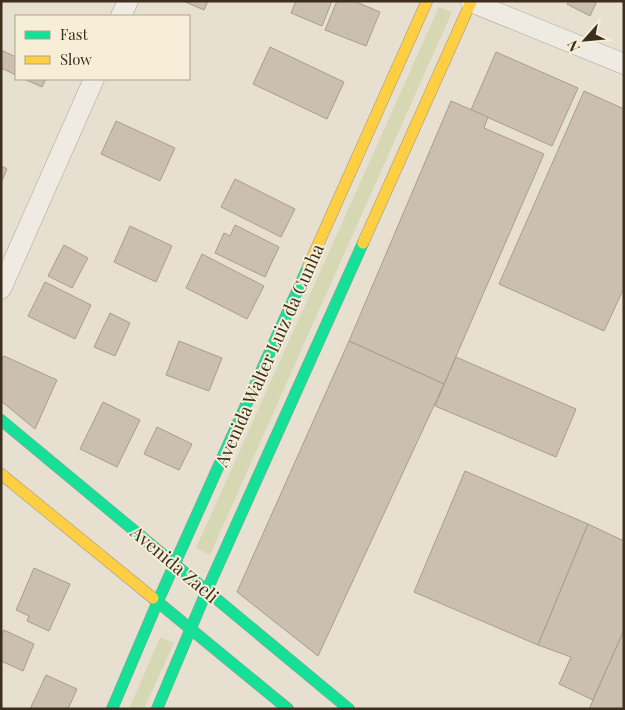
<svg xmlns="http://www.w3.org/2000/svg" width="625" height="710" font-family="'Playfair Display',serif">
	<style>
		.green { fill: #d6d7b3 }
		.building { fill: #cbbfb2; stroke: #a89c90 }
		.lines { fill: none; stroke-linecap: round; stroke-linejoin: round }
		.street-casing { stroke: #ada599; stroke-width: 21 }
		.fast-casing { stroke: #9c958a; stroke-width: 12 }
		.slow-casing { stroke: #9c958a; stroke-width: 12 }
		.street { stroke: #efebe3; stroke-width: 20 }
		.fast { stroke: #16e098; stroke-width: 11 }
		.slow { stroke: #ffcf43; stroke-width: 11 }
		.labels { text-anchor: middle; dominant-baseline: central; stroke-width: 4; stroke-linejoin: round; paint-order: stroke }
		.street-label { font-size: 18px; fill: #3d2e20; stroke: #f7eed8 }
	</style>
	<rect width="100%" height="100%" fill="#e7e0d1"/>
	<g class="green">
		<path d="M439,7L452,12L210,555L196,548Z"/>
		<path d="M160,637L174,643L144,709H129Z"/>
	</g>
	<g class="building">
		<path d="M183,1H208L204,10Z"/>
		<path d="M296,1H332L322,26L291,13Z"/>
		<path d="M337,1H354L380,12L366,46L325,30Z"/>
		<path d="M569,1H597L590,16L567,4Z"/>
		<path d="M270,47L344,82L327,119L253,84Z"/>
		<path d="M1,50L16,57V75L1,68Z"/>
		<path d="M496,52L578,88L552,146L471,110Z"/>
		<path d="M24,79H46L42,87Z"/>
		<path d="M584,91L624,109V288L604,331L499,284Z"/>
		<path d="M451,101L488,117L484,128L544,154L444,384L349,341Z"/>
		<path d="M116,121L175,148L160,181L101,154Z"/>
		<path d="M1,166L7,169L1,183Z"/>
		<path d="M235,179L295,209L281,237L221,207Z"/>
		<path d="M235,225L279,247L265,277L215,253L224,233L230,236Z"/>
		<path d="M130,226L172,246L156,282L114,262Z"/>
		<path d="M64,245L88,258L72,288L48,276Z"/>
		<path d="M202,254L264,286L247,319L186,288Z"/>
		<path d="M45,282L91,305L75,339L28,316Z"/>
		<path d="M110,313L130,323L115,356L94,347Z"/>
		<path d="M179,341L222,358L209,391L166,375Z"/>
		<path d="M349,341L444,384L318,656L237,592Z"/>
		<path d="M4,356L57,380L35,429L1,401V361Z"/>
		<path d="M456,357L576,409L556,457L435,406Z"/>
		<path d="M103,402L140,420L117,467L80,449Z"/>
		<path d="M157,427L192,444L179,470L144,454Z"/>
		<path d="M465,471L588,524L538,645L414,592Z"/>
		<path d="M588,524L624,541V630L593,700L559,684L571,657L538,645Z"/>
		<path d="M34,568L70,584L49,631L27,621L29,616L16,610Z"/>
		<path d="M4,630L34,644L23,671L1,661V636Z"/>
		<path d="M624,630V709H589L593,700Z"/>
		<path d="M46,675L77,689L68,709H30Z"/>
	</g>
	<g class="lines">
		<g class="street-casing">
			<g id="street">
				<path d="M471,2L624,64"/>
				<path d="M121,16L128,1"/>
				<path d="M1,289L94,79"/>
			</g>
		</g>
		<g class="fast-casing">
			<g id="fast">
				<path d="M1,420L349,709"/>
				<path d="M153,598L288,709"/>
				<path d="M112,709L158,601L308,267"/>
				<path d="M157,709L207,590L363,243"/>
			</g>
		</g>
		<g class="slow-casing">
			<g id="slow">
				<path d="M363,243L471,2L469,1"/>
				<path d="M308,267L427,1"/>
				<path d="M1,474L153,598"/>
			</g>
		</g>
		<use href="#street" class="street"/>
		<use href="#fast" class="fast"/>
		<use href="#slow" class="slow"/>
	</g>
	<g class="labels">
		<g class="street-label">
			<text transform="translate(269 355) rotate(-66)">Avenida Walter Luiz da Cunha</text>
			<text transform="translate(175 564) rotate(40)">Avenida Zaeli</text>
		</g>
	</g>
	<rect width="625" height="710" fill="none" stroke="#3d2e20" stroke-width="5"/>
	<rect x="15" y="15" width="175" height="65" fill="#f7eed8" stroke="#ada18e"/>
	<rect x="25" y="31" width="25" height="8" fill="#16e098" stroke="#ada18e"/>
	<text x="60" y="40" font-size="15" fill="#3d2e20">Fast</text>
	<rect x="25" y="56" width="25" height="8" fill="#ffcf43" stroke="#ada18e"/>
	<text x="60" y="65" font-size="15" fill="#3d2e20">Slow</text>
	<g transform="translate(585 40) rotate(243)" stroke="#f7eed8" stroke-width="4" paint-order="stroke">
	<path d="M0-4L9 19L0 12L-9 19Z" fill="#3d2e20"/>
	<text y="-8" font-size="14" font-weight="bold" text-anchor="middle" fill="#3d2e20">N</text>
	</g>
</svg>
